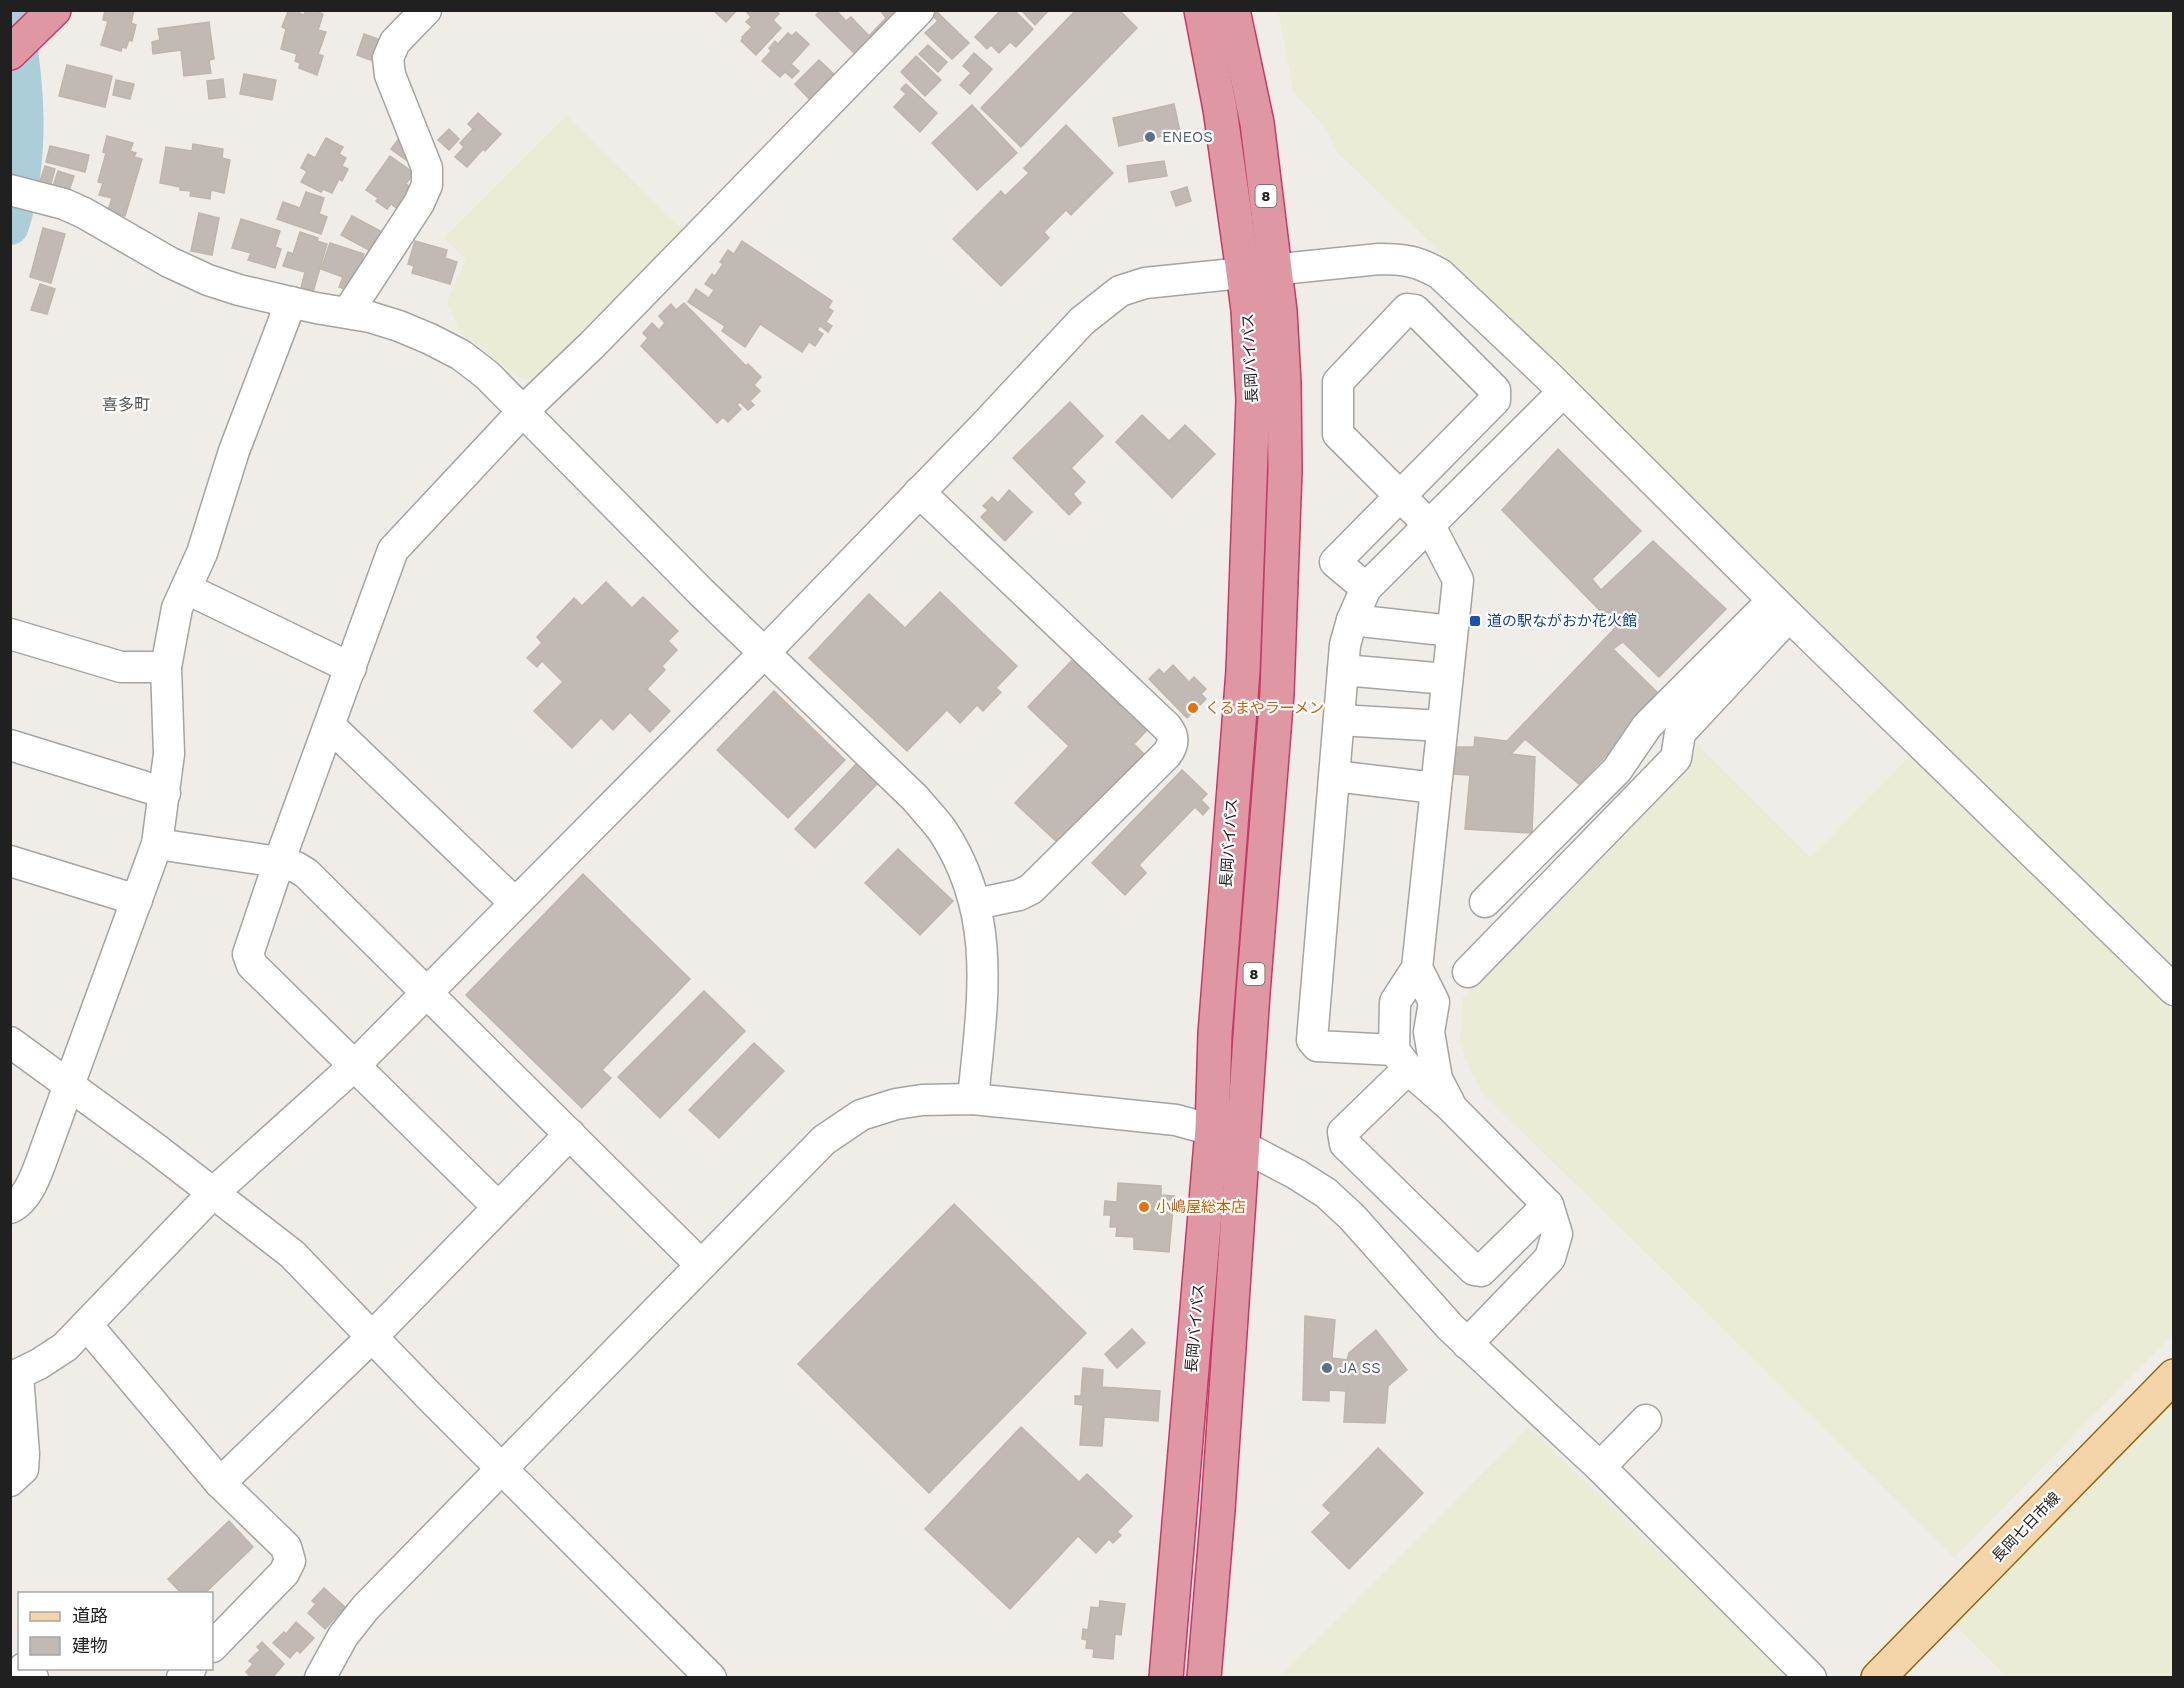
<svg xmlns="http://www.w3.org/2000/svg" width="2184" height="1688" font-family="'Work Sans','Noto Sans JP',sans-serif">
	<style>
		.farmland { fill: #eaecd5 }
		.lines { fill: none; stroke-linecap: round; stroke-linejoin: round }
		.river { stroke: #acced9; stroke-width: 38 }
		.building { fill: #c0b9b4; stroke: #c0b5ab; stroke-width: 1.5 }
		.minor-casing { stroke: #a4a4a4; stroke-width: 33 }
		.major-casing { stroke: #8e660e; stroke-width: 36 }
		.highway-casing { stroke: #cb3767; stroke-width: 36 }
		.minor { stroke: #fff; stroke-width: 30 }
		.major { stroke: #f4d5a9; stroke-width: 33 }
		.highway { stroke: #df97a3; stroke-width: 33 }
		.service-dot { fill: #5c6f8a; stroke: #fff; stroke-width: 2 }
		.transit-dot { fill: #1a4fb4; stroke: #fff; stroke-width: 2 }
		.food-dot { fill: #e8710a; stroke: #fff; stroke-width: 2 }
		.labels { text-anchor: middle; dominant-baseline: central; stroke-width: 4.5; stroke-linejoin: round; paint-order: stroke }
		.shield { fill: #fff; stroke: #636363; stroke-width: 1.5 }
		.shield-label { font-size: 14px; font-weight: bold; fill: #202020 }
		.service-label { font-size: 15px; fill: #4e5e75; stroke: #fff; text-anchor: start }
		.street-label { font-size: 15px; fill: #202020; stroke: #fff }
		.transit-label { font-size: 15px; fill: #164399; stroke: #fff; text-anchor: start }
		.food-label { font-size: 15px; fill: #c56008; stroke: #fff; text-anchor: start }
		.neighbourhood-label { font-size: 16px; fill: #535353; stroke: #fff }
	</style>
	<rect width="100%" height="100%" fill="#f0ede8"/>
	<g class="farmland">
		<path d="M1278,11H2173V1334L1954,1558L1680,1286L1484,1095L1470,1071L1460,1040L1463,997L1688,769L1698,745L1810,857L1929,737L1682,487L1336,151L1327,130L1294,93Z"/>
		<path d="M567,115L682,229L536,379L518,377L459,331L447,302L466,260L444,238Z"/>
		<path d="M2173,1400V1677H2007L1954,1624Z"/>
		<path d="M1528,1427L1731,1621L1792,1677L1280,1678L1291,1664L1346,1611Z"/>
	</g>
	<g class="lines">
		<path class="river" d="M10,226C32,155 26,82 12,10"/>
	</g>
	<g class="building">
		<path d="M105,10H134L131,23L136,25L132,41L129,40L126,48L122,47L121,51L101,45L108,21L103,20Z"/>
		<path d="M282,10H300L299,13L304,15L306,10H312L323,14L318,30L326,32L318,54L323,56L317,75L299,68L300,63L295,61L297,54L281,49L286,29L282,27L288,12Z"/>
		<path d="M713,10H737L726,22Z"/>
		<path d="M745,10H776L779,14L773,20L781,28L756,55L741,41L743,38L742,37L752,27L746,22L751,17Z"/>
		<path d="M821,10H836L846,21L851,17L869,36L886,18L880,10H903L857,56L816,15Z"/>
		<path d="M1001,10H1014L1033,29L1016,47L1010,42L999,53L991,45L987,49L975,37Z"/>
		<path d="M1021,10H1049L1035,25Z"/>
		<path d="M1076,10H1119L1137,28L1021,147L981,108Z"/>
		<path d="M937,12L969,43L952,59L925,33L938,21L933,16Z"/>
		<path d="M209,22L214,59L209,60L211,73L184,76L181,50L153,54L152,42L160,40L158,29Z"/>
		<path d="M796,32L809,44L791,64L799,71L792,78L785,72L780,77L762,61L771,51L769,48L775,41L778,44L788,33L792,36Z"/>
		<path d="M364,34L383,41L376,62L357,55Z"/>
		<path d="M928,45L947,62L938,72L919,54Z"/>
		<path d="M974,53L992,69L970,94L960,85L971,73L963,66Z"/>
		<path d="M916,56L941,80L925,96L901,72Z"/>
		<path d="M819,60L837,77L812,102L795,84Z"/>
		<path d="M67,65L112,76L105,107L59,96Z"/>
		<path d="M244,74L276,80L272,100L240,94Z"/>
		<path d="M223,79L225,97L209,99L207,81Z"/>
		<path d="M116,80L134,84L130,99L113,95Z"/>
		<path d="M906,84L937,113L920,132L894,107L906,94L901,89Z"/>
		<path d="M1174,104L1180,132L1119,146L1113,118Z"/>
		<path d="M972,105L1017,153L977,190L932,143Z"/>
		<path d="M478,113L501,134L485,151L483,149L467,167L455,157L464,147L460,143L473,129L468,124Z"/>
		<path d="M1066,125L1113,173L1071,215L1066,210L1044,232L1049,238L1001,286L953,239L1001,191L1005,196L1029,173L1024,168Z"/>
		<path d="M449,129L459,139L449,150L438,140Z"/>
		<path d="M107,136L133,143L130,151L136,153L134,157L142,159L125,216L108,211L112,198L99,195L103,183L98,182L106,153L103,152Z"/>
		<path d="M400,137L415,147L406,160L391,149Z"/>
		<path d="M326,138L343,147L339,154L346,158L342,166L348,169L342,181L339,179L332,193L323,189L321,192L301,182L307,171L301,168L308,154L315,158Z"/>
		<path d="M193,144L223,149L222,158L230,160L224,193L211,190L210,199L190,196L191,191L180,190V187L160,183L166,147L192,151Z"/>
		<path d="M50,146L89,155L85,172L46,162Z"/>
		<path d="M390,156L414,173L406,184L413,189L399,210L391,204L387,209L376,201L378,198L366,190Z"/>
		<path d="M1164,161L1167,176L1129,182L1127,166Z"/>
		<path d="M45,166L55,169L50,187L39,184Z"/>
		<path d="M58,171L74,176L68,194L52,189Z"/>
		<path d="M1187,187L1191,201L1176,206L1171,192Z"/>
		<path d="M306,192L324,198L319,214L327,217L321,234L277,219L283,202L300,208Z"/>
		<path d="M199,213L219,218L212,255L191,251Z"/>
		<path d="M352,216L386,234L371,262L365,258L369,250L341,235Z"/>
		<path d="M241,219L280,231L275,247L281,249L275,268L248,260L251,253L232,248Z"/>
		<path d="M43,228L65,234L51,283L30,277Z"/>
		<path d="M300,232L318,238L317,241L327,244L313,292L301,288L305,272L283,266L288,252L293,254Z"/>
		<path d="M415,241L447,250L445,258L457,262L450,284L412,273L414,266L408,264Z"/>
		<path d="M742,241L832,301L828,308L833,311L826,322L832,326L828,332L820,326L817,330L823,334L815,346L809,342L802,352L760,324L745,347L722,331L725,326L688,302L696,289L709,298L714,290L705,284L712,274L715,276L723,264L720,262L728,250L734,254Z"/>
		<path d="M330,243L364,254L351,291L339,287L343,277L321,269Z"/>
		<path d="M40,284L55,289L47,314L31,310Z"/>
		<path d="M684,303L746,366L748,364L761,377L754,385L760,391L750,401L754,405L748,410L740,402L737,405L741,409L728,422L723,417L717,423L641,346L648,338L643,333L652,323L659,330L665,323L659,316L671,304L676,310Z"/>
		<path d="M1070,402L1103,436L1071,468L1085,482L1073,494L1081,503L1069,515L1013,458Z"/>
		<path d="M1142,415L1169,441L1185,425L1215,454L1172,498L1116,442Z"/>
		<path d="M1558,449L1641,531L1592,579L1601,590L1653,541L1726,609L1659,677L1623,642L1613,649L1662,697L1579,784L1525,739L1511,754L1535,757L1532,833L1465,829L1470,775L1452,774L1453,747H1474L1475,737L1507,741L1616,627L1502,510Z"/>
		<path d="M1009,490L1032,512L1005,541L981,517L988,510L983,506L992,497L998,503Z"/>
		<path d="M606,582L632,608L643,597L678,631L668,641L677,650L662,666L665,670L647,689L670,711L650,732L630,712L613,730L601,718L572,748L534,711L563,682L542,661L537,667L527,658L542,643L537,637L574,598L582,606Z"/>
		<path d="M940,592L1017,666L996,688L1001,692L983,711L977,705L960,723L947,710L907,751L809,658L869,594L905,628Z"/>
		<path d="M1074,658L1148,729L1134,744L1144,754L1058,843L1015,803L1069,746L1028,707Z"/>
		<path d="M1173,665L1189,682L1194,677L1206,689L1201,694L1206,699L1187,718L1149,679L1159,669L1164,674Z"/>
		<path d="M774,691L845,760L788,818L717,750Z"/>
		<path d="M857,763L878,783L815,848L795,829Z"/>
		<path d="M1182,770L1207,794L1201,800L1209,808L1203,815L1195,807L1139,865L1146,873L1125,895L1092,863Z"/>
		<path d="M898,849L953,901L920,935L865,883Z"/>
		<path d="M583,874L690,979L602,1070L611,1078L582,1108L466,995Z"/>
		<path d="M704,991L745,1031L660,1118L618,1077Z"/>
		<path d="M754,1043L784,1071L719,1138L689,1110Z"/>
		<path d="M1118,1183L1161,1186V1195L1174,1196L1169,1252L1134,1249V1237L1116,1236L1117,1227H1110L1111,1215H1104L1105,1201L1117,1202Z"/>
		<path d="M954,1204L1086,1333L929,1493L798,1364Z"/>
		<path d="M1305,1316L1335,1320L1332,1358L1347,1360L1349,1353L1376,1330L1407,1370L1388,1386L1385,1423L1344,1422L1346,1391L1329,1390V1401L1303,1400Z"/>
		<path d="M1132,1329L1145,1343L1117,1368L1105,1354Z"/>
		<path d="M1083,1368L1103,1370L1102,1387L1160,1391L1158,1421L1104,1417L1102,1446L1080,1445L1083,1405L1075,1404V1396H1081Z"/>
		<path d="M1021,1427L1079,1482L1087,1474L1132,1516L1117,1532L1121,1535L1113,1543L1109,1539L1096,1553L1078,1536L1010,1609L925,1529Z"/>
		<path d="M1378,1448L1423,1493L1349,1569L1312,1532L1331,1513L1323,1505Z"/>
		<path d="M229,1521L253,1547L204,1594H182L168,1579Z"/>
		<path d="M324,1588L345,1607L325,1629L308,1613L316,1604L312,1601Z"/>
		<path d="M1100,1601L1125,1604L1121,1635L1115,1634L1113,1659L1093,1657L1094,1649L1086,1648L1087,1640L1082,1639L1083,1629L1088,1630L1091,1607L1099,1608Z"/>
		<path d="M296,1622L314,1638L300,1653L297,1650L290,1658L273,1643L284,1632L286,1634Z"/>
		<path d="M262,1642L284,1664L272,1678H252L246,1672L253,1664L249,1661L260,1650L257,1647Z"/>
	</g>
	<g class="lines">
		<g class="minor-casing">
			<g id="minor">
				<path d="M10,190L64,204L84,213L169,262L208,280L239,290L316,308L370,317L399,326L430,339L461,355L487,375L701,592L915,798C924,809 934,819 942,830C999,915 982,1004 973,1099"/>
				<path d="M348,312L419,203L427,185V168L390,75L388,58L395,42L426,10"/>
				<path d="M919,492L1167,727C1175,737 1174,744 1167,754L1031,889L1019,895L976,904"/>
				<path d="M1366,588L1335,562L1495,400V390L1415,310L1407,309L1338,382V434L1430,526L1458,580L1417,968L1395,1002L1394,1050L1408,1069L1451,1107L1548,1205L1557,1234L1550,1258L1467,1344"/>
				<path d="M187,589L351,668"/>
				<path d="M1352,620L1452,631"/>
				<path d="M10,634L121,667H166"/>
				<path d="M1343,670L1447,679"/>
				<path d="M1339,720L1442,726"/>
				<path d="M330,726L515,903"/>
				<path d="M10,745L165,793"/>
				<path d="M1335,776L1435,788"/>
				<path d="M157,844L279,862L296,867L306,873L701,1265"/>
				<path d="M10,861L137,900"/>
				<path d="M1485,902L1617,770L1647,726L1773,600"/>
				<path d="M1417,968L1434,1002L1429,1032L1437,1079L1449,1102"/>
				<path d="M1468,972L1676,758L1680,733L1789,616"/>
				<path d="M10,1042L155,1148L292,1254L432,1399L711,1678"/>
				<path d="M1394,1050L1317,1046L1312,1040L1345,645L1352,620L1366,588L1563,392"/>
				<path d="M1408,1069L1343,1132L1345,1144L1474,1270L1481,1271L1548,1205"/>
				<path d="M498,1207L252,965L248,954L279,862L393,550L524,410L592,345L919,10"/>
				<path d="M10,1208C30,1199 39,1167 46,1148L157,844L169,754L166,667L177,608L202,553L234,451L291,302"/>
				<path d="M87,1325L220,1483L286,1547L290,1561L284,1573L212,1647"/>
				<path d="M10,1378L39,1364L65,1347L213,1193L354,1066L765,652L984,426L1082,321L1120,291L1145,283L1379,259C1405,259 1417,261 1440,274L1547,375L1789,616L2174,990"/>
				<path d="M1600,1467L1646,1420"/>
				<path d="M10,1481L23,1469L24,1454L18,1375"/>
				<path d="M220,1483L372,1337L570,1134"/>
				<path d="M24,1668L33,1678"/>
				<path d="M182,1678L191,1668"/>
				<path d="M320,1678L343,1636L366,1607L824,1140L861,1115L896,1104L922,1100L973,1099L1176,1120L1212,1130L1296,1174L1326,1193L1352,1217L1450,1327L1600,1467L1811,1678"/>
			</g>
		</g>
		<g class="major-casing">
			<path id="major" d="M1878,1678L2174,1376"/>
		</g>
		<g class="highway-casing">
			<g id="highway">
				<path d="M10,53L54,10"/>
				<path d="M1166,1678L1212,1130L1215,1034L1243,671L1253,400L1248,310L1243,272L1220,109L1201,10"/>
				<path d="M1204,1678L1218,1510L1253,993L1277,693L1285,470L1284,383L1280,311L1257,123L1233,10"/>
			</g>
		</g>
		<use href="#minor" class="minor"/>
		<use href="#major" class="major"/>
		<use href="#highway" class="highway"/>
	</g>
	<g class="service-dot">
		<circle cx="1150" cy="137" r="6"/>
		<circle cx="1327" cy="1368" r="6"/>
	</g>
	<rect class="transit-dot" x="1469" y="615" width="12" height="12" rx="3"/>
	<g class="food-dot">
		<circle cx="1193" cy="708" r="6"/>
		<circle cx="1144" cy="1207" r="6"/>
	</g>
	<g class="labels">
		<g class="shield">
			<rect x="1255.5" y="185" width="21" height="22" rx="4.5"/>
			<rect x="1243.5" y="963" width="21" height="22" rx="4.5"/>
		</g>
		<g class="shield-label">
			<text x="1266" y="196">8</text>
			<text x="1254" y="974">8</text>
		</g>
		<g class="service-label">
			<text x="1162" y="137">ENEOS</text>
			<text x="1339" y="1368">JA SS</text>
		</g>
		<g class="street-label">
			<text transform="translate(1250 358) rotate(-93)">長岡バイパス</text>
			<text transform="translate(1229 843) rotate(-86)">長岡バイパス</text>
			<text transform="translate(1195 1328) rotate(-85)">長岡バイパス</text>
			<text transform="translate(2026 1527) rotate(-46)">長岡七日市線</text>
		</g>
		<g class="transit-label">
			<text x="1487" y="621">道の駅ながおか花火館</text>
		</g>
		<g class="food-label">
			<text x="1205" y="708">くるまやラーメン</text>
			<text x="1156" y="1207">小嶋屋総本店</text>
		</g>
		<g class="neighbourhood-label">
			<text x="126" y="404">喜多町</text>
		</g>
	</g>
	<rect width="2184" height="1688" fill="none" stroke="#202020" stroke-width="24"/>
	<rect x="18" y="1592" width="195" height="78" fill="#ffffff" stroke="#a6a6a6" stroke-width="1.5"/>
	<rect x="30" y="1612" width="30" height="9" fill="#f4d5a9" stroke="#a6a6a6" stroke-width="1.5"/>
	<text x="72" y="1622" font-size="18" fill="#202020">道路</text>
	<rect x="30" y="1637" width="30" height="18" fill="#c0b9b4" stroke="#a6a6a6" stroke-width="1.5"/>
	<text x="72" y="1652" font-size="18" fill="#202020">建物</text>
</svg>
